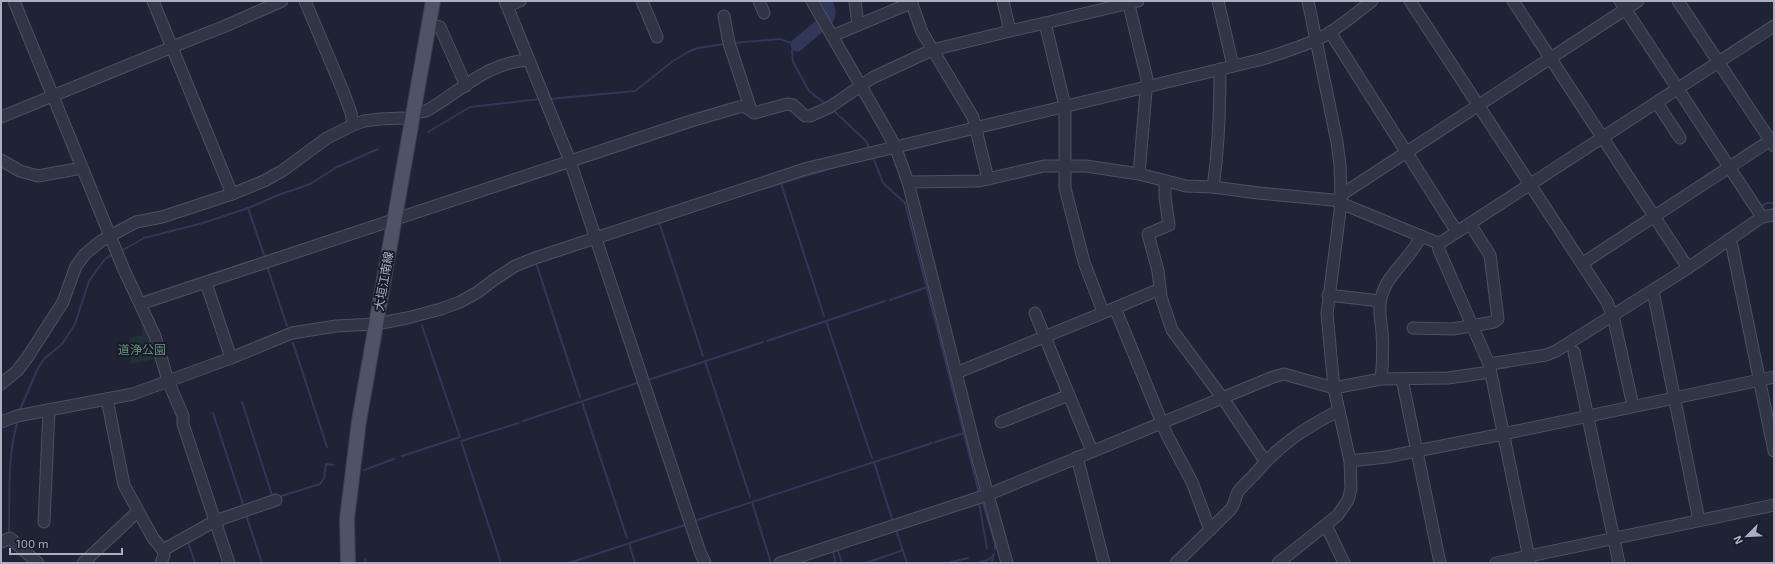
<svg xmlns="http://www.w3.org/2000/svg" width="1775" height="564" font-family="'Exo 2','Noto Sans JP',sans-serif">
	<style>
		.green { fill: #223037 }
		.lines { fill: none; stroke-linecap: round; stroke-linejoin: round }
		.stream { stroke: #31375a; stroke-width: 2 }
		.river { stroke: #31375a; stroke-width: 13 }
		.minor-casing { stroke: #4d5061; stroke-width: 13 }
		.major-casing { stroke: #3c3f4f; stroke-width: 16 }
		.minor { stroke: #323545; stroke-width: 11 }
		.major { stroke: #505366; stroke-width: 14 }
		.labels { text-anchor: middle; dominant-baseline: central; stroke-width: 4; stroke-linejoin: round; paint-order: stroke }
		.street-label { font-size: 12px; fill: #acafc3; stroke: #181b2a }
		.park-label { font-size: 12px; fill: #65927b; stroke: #181b2a }
	</style>
	<rect width="100%" height="100%" fill="#1f2335"/>
	<path class="green" d="M140,311L159,358L131,364L129,338L143,335Z"/>
	<g class="lines">
		<g class="stream">
			<path d="M733,43L780,39L797,45L792,51L793,62L809,91L827,105"/>
			<path d="M549,99L635,91L673,61L690,51L698,48L725,44"/>
			<path d="M833,110L866,141L870,149"/>
			<path d="M428,132L470,107L540,99"/>
			<path d="M873,157L883,183L905,203L979,493"/>
			<path d="M847,164L873,158"/>
			<path d="M781,183L824,316"/>
			<path d="M748,193L836,167"/>
			<path d="M1761,206L1767,203H1774"/>
			<path d="M248,208L265,258"/>
			<path d="M659,222L703,356"/>
			<path d="M121,251L144,238L203,223L248,208L281,194L296,189L310,184L337,167L378,149"/>
			<path d="M538,262L536,263L580,397"/>
			<path d="M267,266L287,326"/>
			<path d="M890,300L927,287"/>
			<path d="M826,321L872,458"/>
			<path d="M767,341L885,301"/>
			<path d="M293,343L327,447"/>
			<path d="M705,361L750,497"/>
			<path d="M1497,369L1508,367"/>
			<path d="M648,380L763,342"/>
			<path d="M242,402L273,498"/>
			<path d="M582,402L627,538"/>
			<path d="M19,412L37,370L44,359L62,344L75,324L89,281L105,259L113,254"/>
			<path d="M213,413L244,507"/>
			<path d="M523,421L637,383"/>
			<path d="M935,442L964,433"/>
			<path d="M402,456L460,437L422,326"/>
			<path d="M874,462L893,522"/>
			<path d="M364,470L394,459"/>
			<path d="M281,496L320,484L324,478L326,464L333,465"/>
			<path d="M982,500L995,544V549"/>
			<path d="M752,502L771,563"/>
			<path d="M979,503L987,548"/>
			<path d="M246,515L262,563"/>
			<path d="M697,520L932,443"/>
			<path d="M896,530L907,563"/>
			<path d="M11,534L9,531C10,494 7,455 18,420"/>
			<path d="M188,542L195,563"/>
			<path d="M629,543L635,563"/>
			<path d="M838,551L842,563"/>
			<path d="M833,552L836,563"/>
			<path d="M365,559L366,563"/>
			<path d="M501,563L461,441L519,423"/>
			<path d="M569,563L685,525"/>
			<path d="M866,563L903,550"/>
			<path d="M948,563L968,558"/>
			<path d="M977,563L988,560L993,556L994,554"/>
			<path d="M992,563L993,556"/>
		</g>
		<g class="river">
			<path d="M825,1C828,7 831,12 828,18"/>
			<path d="M797,45L822,24"/>
		</g>
		<g class="minor-casing">
			<g id="minor">
				<path d="M14,1L124,270L155,336L168,381L183,416V424L229,563"/>
				<path d="M153,1L232,194"/>
				<path d="M305,1L343,91L351,113L353,125"/>
				<path d="M505,1L570,161L700,552L705,563"/>
				<path d="M642,1L657,37"/>
				<path d="M759,1L764,13"/>
				<path d="M812,1L884,126L895,146L908,182L976,452L1007,563"/>
				<path d="M855,1L858,25"/>
				<path d="M911,1L922,32L973,117L988,179"/>
				<path d="M1003,1L1010,31L1045,23L1065,106V188L1084,262L1103,312"/>
				<path d="M1128,1L1147,79L1139,174"/>
				<path d="M1218,1L1233,66"/>
				<path d="M1410,1L1607,302L1614,320L1633,406"/>
				<path d="M1513,1L1688,268"/>
				<path d="M1620,1L1762,217"/>
				<path d="M1678,1L1774,146"/>
				<path d="M507,6L520,1"/>
				<path d="M724,16L729,43L751,110"/>
				<path d="M1045,23L1138,1"/>
				<path d="M429,25L440,27L466,86"/>
				<path d="M1330,32L1457,232"/>
				<path d="M832,36L911,3"/>
				<path d="M1657,103L1680,138"/>
				<path d="M412,113L426,111L436,105C467,85 491,62 529,60"/>
				<path d="M1,117L197,37L223,27L282,1"/>
				<path d="M1,160L20,171L38,176L82,168"/>
				<path d="M1165,181V197L1169,225L1148,234L1158,271L1161,297L1172,330L1224,400L1265,461"/>
				<path d="M908,182L979,181L1044,166H1086L1139,174L1186,186L1213,187L1258,193L1333,200L1438,243L1443,241L1774,26"/>
				<path d="M1213,187C1219,147 1220,109 1220,69"/>
				<path d="M1341,195L1638,1"/>
				<path d="M1728,240L1732,246L1774,451"/>
				<path d="M1438,243L1439,250L1489,364L1530,563"/>
				<path d="M1583,263L1774,138"/>
				<path d="M206,283L231,358"/>
				<path d="M1653,291L1699,520"/>
				<path d="M1328,295L1380,301"/>
				<path d="M140,304L691,121L739,107L744,106L754,113L787,104L793,105L805,116H810L830,107L872,78L932,50L1010,31"/>
				<path d="M1115,308L1160,289"/>
				<path d="M1035,313L1092,451"/>
				<path d="M1413,328L1453,329L1494,322L1498,319L1490,255L1470,224"/>
				<path d="M1574,352L1619,563"/>
				<path d="M1489,364L1546,355L1556,351L1688,268L1762,217L1774,215"/>
				<path d="M956,373L1115,308L1167,435L1192,482L1210,530"/>
				<path d="M1381,379L1448,378L1490,372"/>
				<path d="M1402,379L1440,563"/>
				<path d="M1,384L17,371L27,358L63,302L76,266L85,254L101,241L136,222L162,217L232,194L264,181L282,171L327,138L353,125L364,121L380,119L403,118L411,120"/>
				<path d="M107,399L124,485L153,538L163,550L164,555L161,563"/>
				<path d="M1,422L17,416L133,394L231,358L292,333L336,326L376,324L407,318L441,309L460,302L478,292L495,279L515,266L535,258L808,168L1263,59C1284,52 1305,46 1324,36C1341,26 1356,13 1372,1"/>
				<path d="M1001,422L1069,395"/>
				<path d="M1077,457L1104,563"/>
				<path d="M1350,461L1386,457L1503,434L1774,377"/>
				<path d="M44,522L49,410"/>
				<path d="M1326,525L1344,563"/>
				<path d="M1,542L10,538L38,563"/>
				<path d="M163,550L215,521L276,500"/>
				<path d="M83,563L134,515L139,513"/>
				<path d="M780,563L987,495L1273,377L1284,374L1334,388L1381,379C1383,363 1383,348 1382,332C1381,321 1378,310 1381,298C1387,273 1411,259 1421,236"/>
				<path d="M1176,563L1231,509C1235,504 1235,497 1238,492C1242,486 1248,481 1253,476C1279,445 1303,429 1338,411"/>
				<path d="M1278,563L1338,515L1348,500L1351,489L1350,461L1334,388L1327,314L1341,203L1340,165L1337,142L1308,1"/>
				<path d="M1496,563L1774,505"/>
			</g>
		</g>
		<g class="major-casing">
			<path id="major" d="M348,563L347,519L359,421L433,1"/>
		</g>
		<use href="#minor" class="minor"/>
		<use href="#major" class="major"/>
	</g>
	<g class="labels">
		<g class="street-label">
			<text transform="translate(383 281) rotate(-80)">大垣江南線</text>
		</g>
		<g class="park-label">
			<text x="142" y="349">道浄公園</text>
		</g>
	</g>
	<rect width="1775" height="564" fill="none" stroke="#acafc3" stroke-width="4"/>
	<g transform="translate(1747 536) rotate(246)" stroke="#181b2a" stroke-width="3" paint-order="stroke">
	<path d="M0-3L7 15L0 10L-7 15Z" fill="#acafc3"/>
	<text y="-6" font-size="11" font-weight="bold" text-anchor="middle" fill="#acafc3">N</text>
	</g>
	<path d="M10 548v6h112v-6" fill="none" stroke="#acafc3" stroke-width="2"/>
	<text x="16" y="548" font-size="12" fill="#acafc3" stroke="#181b2a" stroke-width="3" paint-order="stroke">100 m</text>
</svg>
